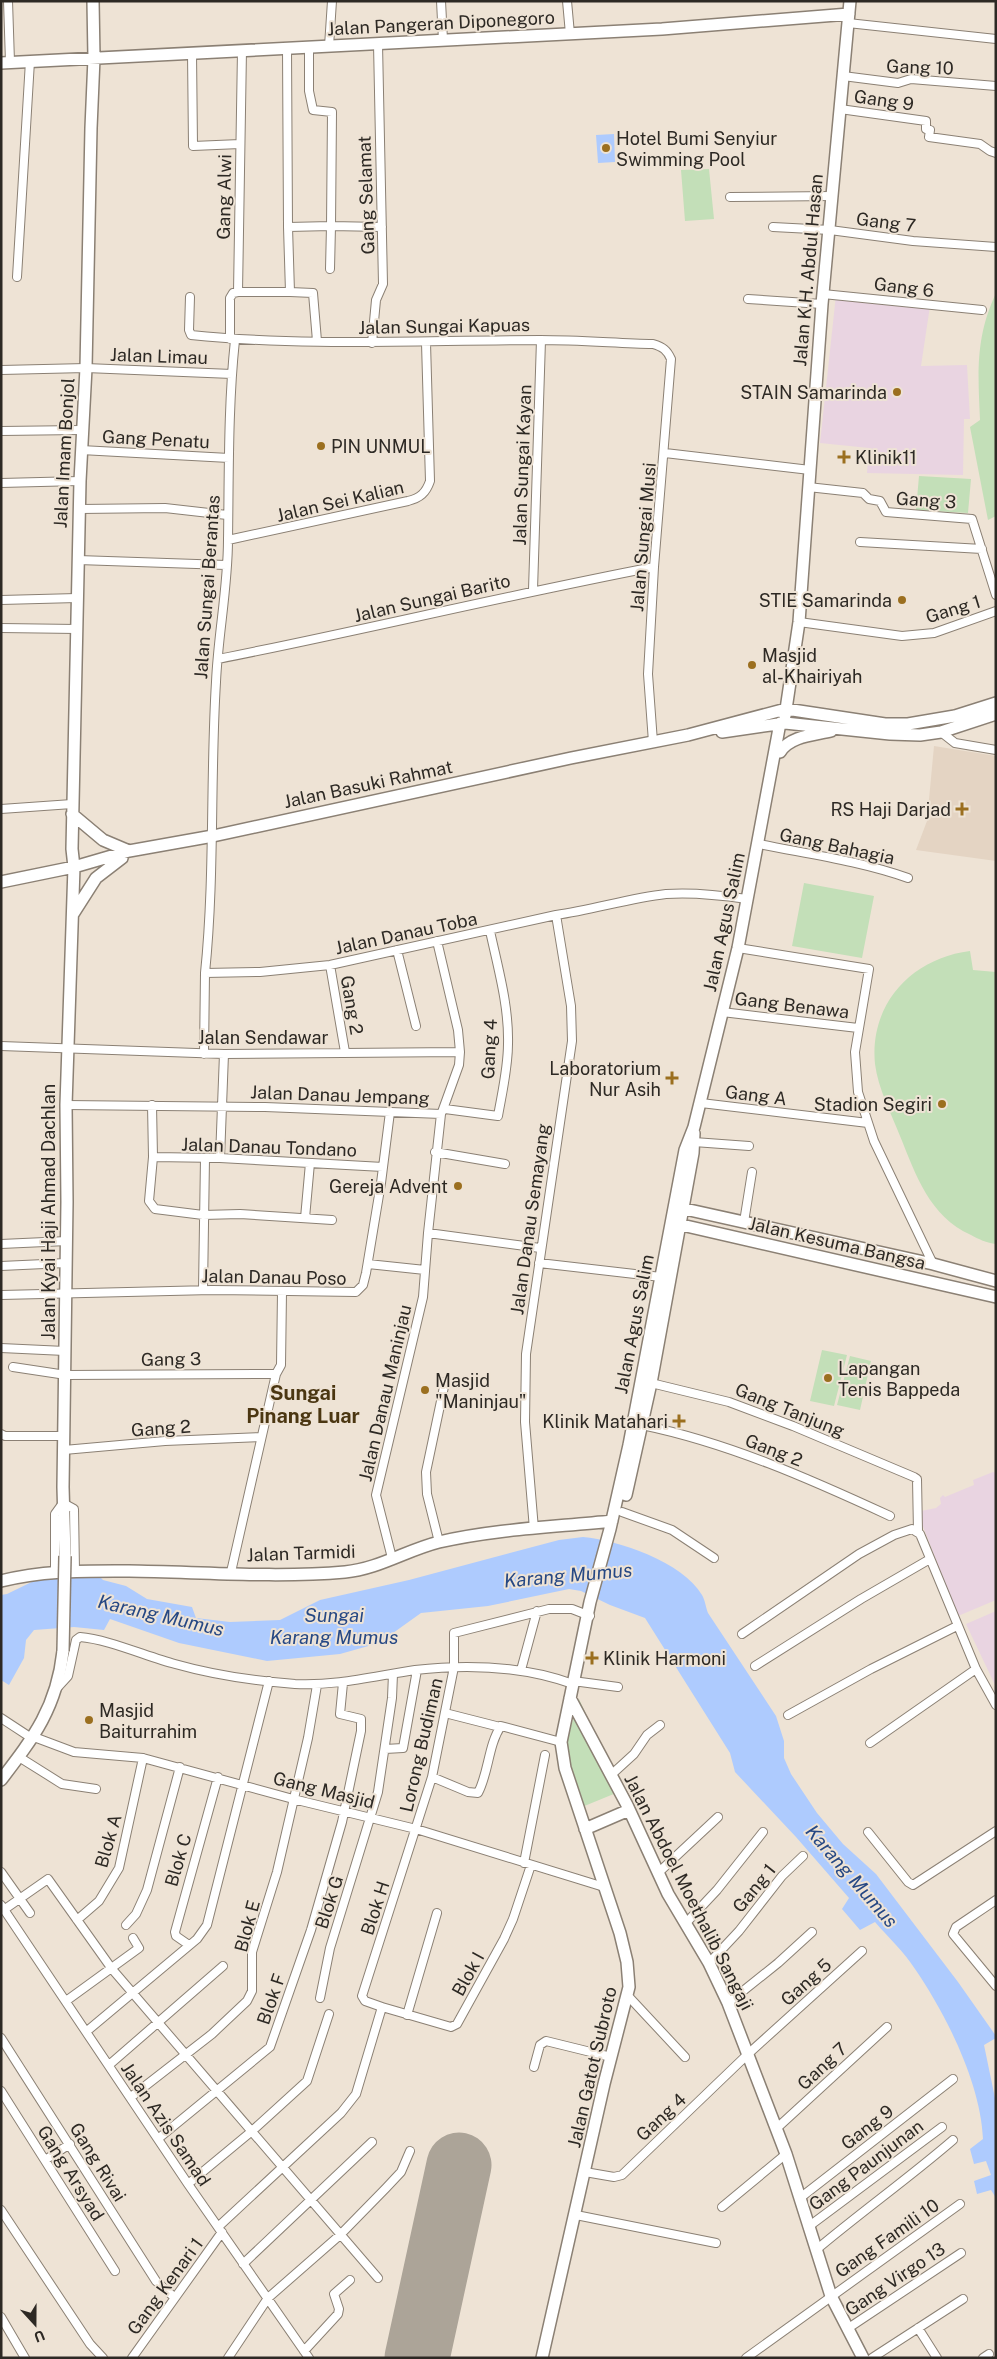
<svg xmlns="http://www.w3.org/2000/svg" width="997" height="2359" font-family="'Public Sans',sans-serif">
	<rect width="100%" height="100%" fill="#eee3d5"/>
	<!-- education -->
	<path fill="#e9d4e1" d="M836,295L930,306L921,366L967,365L970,419H964L963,475L867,473L869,448L820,443Z
		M993,1472L996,1473V1600L958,1616L922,1524L921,1511L936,1508L941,1504L940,1498L943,1495L945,1497L974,1485L973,1480Z
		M996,1611V1687L966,1624Z"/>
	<!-- medical -->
	<path fill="#e4d4c3" d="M934,746L996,756V861L916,850L927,821Z"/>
	<!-- green -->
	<path fill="#c3dfb8" d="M709,169L714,219L685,221L681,170Z
		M996,293V516L988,520L970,427L980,420C978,373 975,338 996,293Z
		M919,476L971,479L968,513L916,510Z
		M804,883L874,896L862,958L792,946Z
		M970,951L973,970L996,972V1244C987,1243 978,1239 971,1235C929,1216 916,1175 900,1136C891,1113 878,1088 875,1064C869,1003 913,958 970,951Z
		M822,1350L847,1355L834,1406L810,1401Z
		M850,1356L871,1361L860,1410L837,1405Z
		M579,1699L621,1791L582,1807L564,1751Z"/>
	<!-- water -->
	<path fill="#aecbfe" d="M614,134L615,162L598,163L596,135Z
		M583,1537C618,1540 683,1562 702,1595C705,1600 706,1608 708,1613L776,1716L784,1741V1758L791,1774L817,1813L843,1844L876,1874L958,1982L996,2036V2038L984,2045L996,2103V2198L991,2190L977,2194L974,2181L991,2175L986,2161L974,2164L970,2149L983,2139C981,2084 946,2014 915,1969C904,1952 888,1937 875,1922L860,1930L842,1909L849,1898L796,1837L735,1772L730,1753L645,1618L610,1605L581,1591L569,1589L488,1606L421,1613L379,1643L340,1654L267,1661L179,1643L110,1619L104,1630L74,1627L34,1630L26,1640L24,1658L9,1685L1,1680V1595L7,1594L44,1576L95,1572L103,1580L126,1586L147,1599L192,1607L196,1618L230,1622L280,1620L320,1600L409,1580L559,1540Z"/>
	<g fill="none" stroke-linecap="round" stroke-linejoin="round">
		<!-- runway -->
		<path stroke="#aca498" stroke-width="65" d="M417,2358L459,2165"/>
		<defs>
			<path id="street" d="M8,1L10,62
				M441,1L443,40
				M567,1L570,34
				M848,23L996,39
				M329,46L332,1
				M309,47V91L313,110L332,112L331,226L382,227
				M287,48L288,227L331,226L330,269
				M192,53L193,146L240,144
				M843,76L898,83L911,79L996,86
				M840,109L926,121V129L930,130L929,137L980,144L990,151L996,153
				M730,197L832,196
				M288,227L290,292L313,293L317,341
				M773,227L830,230L913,241L996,247
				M17,277L30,61
				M238,292H290
				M823,294L982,310
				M190,297L189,330L191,335C307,347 424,340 540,340C577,340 616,343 653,344C663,347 667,350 671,359L654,567L648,674L653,742
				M748,299L822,304
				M230,339V298L233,293L238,292L242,50
				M235,340C228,406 229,473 228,540C228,587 218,635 216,682C210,779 215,876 205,973L260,972L330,965L556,915C593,910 629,898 666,894C693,892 720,895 747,899
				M372,343L376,300L383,284L378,44
				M1,370L86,368L232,374
				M1,431L81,430
				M81,450L229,458
				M665,453L810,470
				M1,483L80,481
				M808,487L863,493L869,499L880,501L886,512L972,519L996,595
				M80,509L165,508L227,515
				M228,540L408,501C420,498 426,493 430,481L426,343
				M860,542L982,549
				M78,560L226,565
				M533,590L541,340
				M1,600L77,598
				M799,622L902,636L934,633L996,611
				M1,628L77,629
				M218,659C364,630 508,595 654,567
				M941,732L955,743L996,750
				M1,809L72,804
				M759,844C808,854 860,861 908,878
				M437,941L458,1030L460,1052L459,1065L442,1112
				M738,948L869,969L855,1052L858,1092L874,1141L933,1264
				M397,950L416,1026
				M330,965L345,1052
				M722,1012L858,1028
				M1,1046L224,1054L460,1052
				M204,1054L205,973
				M701,1103L868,1123
				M66,1105L265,1107L441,1114L428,1233L540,1248
				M152,1105L153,1157L149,1201L155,1209L203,1215L240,1214L332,1220
				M445,1109L498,1116C502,1093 508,1068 508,1044C509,1006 498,968 490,931
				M694,1142L749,1146
				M435,1152L505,1164
				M153,1157L220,1158L383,1167
				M220,1158L224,1054
				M305,1218L310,1163
				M744,1222L752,1172
				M1,1244L67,1241
				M539,1263L661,1277
				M368,1264L425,1270
				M1,1266L66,1263
				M203,1290L205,1158
				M1,1295L212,1290L356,1292L363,1285L366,1273L381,1183L390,1112
				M1,1348L65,1351
				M13,1367L66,1375L276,1374
				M651,1383L729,1402L793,1426L914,1477L917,1479L918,1531
				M642,1425C729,1443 810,1479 890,1516
				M1,1434L5,1436H64
				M64,1450L165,1441L260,1437
				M622,1512L672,1530L714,1558
				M534,1529L525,1422L526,1354L572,1041L571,1006L556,915
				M439,1542L427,1494L426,1472L445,1382
				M392,1558L376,1495L423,1297L428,1233
				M55,1572V1514L63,1503L74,1509L75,1571
				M231,1572L276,1374L281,1365L282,1292
				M742,1634L859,1554L894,1535L912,1529L920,1534L976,1669L996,1705
				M755,1666L861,1599L930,1559
				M521,1670L537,1611
				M573,1681L618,1687
				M57,1688L68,1676L76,1640L80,1637C107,1639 148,1657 175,1664C214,1675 255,1681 295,1684C337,1686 374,1676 415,1670C467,1664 523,1666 573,1684
				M445,1713L500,1727
				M788,1715L871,1669L957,1626
				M1,1718L33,1739
				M34,1737L74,1752L143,1758L293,1799L416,1829L604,1887
				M870,1743L976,1669
				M385,1749L403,1748L417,1670
				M19,1757L62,1784L96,1789
				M611,1775L634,1754L647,1735L660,1725
				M432,1777L468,1792L478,1793C489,1772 488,1745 501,1726L561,1742
				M868,1832L908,1882L913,1885L996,1831
				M524,1863L545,1755
				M1,1872L30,1913
				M658,1873L718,1817
				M996,1900L956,1927L953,1934L996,1986
				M1,1905L188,2184L309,2358
				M5,1909L48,1879L112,1969L378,2278
				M77,1920L99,1901L119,1868L143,1758
				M686,1923L717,1890L763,1832
				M126,1925L136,1914L147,1890L180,1767
				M189,1945L176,1936L175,1932L218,1777
				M709,1963L739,1931L782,1876L803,1856
				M629,1997L685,2057
				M320,1998L330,1948L378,1792L392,1698L393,1674
				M66,2001L139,1948L133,1938
				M728,2003L778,1963L812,1932
				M382,2007L451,2027L457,2024L504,1939L513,1919L531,1865
				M407,2015L437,1913
				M87,2031L197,1939L207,1925L269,1681
				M1,2038L156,2281L174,2297
				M109,2065L223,1966
				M534,2067L540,2045L546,2041L611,2057
				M1,2091L115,2271
				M131,2097L212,2034L247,2001L252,1991V1952L277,1872L308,1738L317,1685
				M777,2128L887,2027
				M159,2138L270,2047L311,1930L342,1822L361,1731V1719L340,1714L343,1683
				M45,2160L70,2144
				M585,2172L614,2177L622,2175L748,2054L862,1951
				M188,2184L252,2131L307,2081L329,2014
				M800,2198L953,2079
				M722,2207L786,2154
				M1,2210L90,2344L103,2358
				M576,2215L716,2243
				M218,2227L341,2113L356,2094L382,2007L365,2001L362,1996L432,1777L454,1667V1633L549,1609H572L590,1616
				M808,2227L942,2127
				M816,2250C861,2212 909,2178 953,2140
				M243,2264L372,2142
				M1,2317L25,2358
				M918,2328L937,2358
				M847,2329L961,2253
				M304,2351L338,2314L339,2309L334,2294L350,2280
				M132,2358L222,2232
				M228,2358L268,2298L340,2235L386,2188L401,2172L410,2151
				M746,2358L960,2204
				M872,2358L963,2299
				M983,2358L989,2354"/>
			<path id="secondary" d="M93,1L94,58L91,128L86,368L80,481L72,849L74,867L129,851L213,836L571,758L688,735L786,709L885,724H908L955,716L996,703
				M1,63L662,29L849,14
				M785,716L799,622L822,304L850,1
				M722,732L785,723L890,734L920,735L941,732L996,714
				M780,752C790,736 814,735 831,731
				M72,814L103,840L129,851
				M1,882L74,867L66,1105L67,1202L63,1487L65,1556
				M73,914L96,878L122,858
				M676,1207L933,1264L996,1281
				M673,1223L996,1297
				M626,1495L651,1383L693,1153L694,1133
				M1,1581C43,1570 86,1571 129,1571C199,1572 276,1578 345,1572C378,1569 407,1550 439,1542C495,1529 555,1527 612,1521
				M570,1698L627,1805L668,1894L709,1963L728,2003L786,2154L831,2296L863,2358
				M1,1780C34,1737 57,1707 63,1651
				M585,1829L629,1810
				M542,2358L604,2084L629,1987L627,1962L620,1933L565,1768L561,1742L590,1602L610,1529L629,1445L685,1150L694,1127L738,948L780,723"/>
		</defs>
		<!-- street casing -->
		<use href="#street" stroke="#8b8074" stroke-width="10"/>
		<!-- secondary casing -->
		<use href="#secondary" stroke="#8b8074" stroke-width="14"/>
		<!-- street -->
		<use href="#street" stroke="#fff" stroke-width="8"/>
		<!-- secondary -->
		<use href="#secondary" stroke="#fff" stroke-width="11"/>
		<defs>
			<path id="secondary-bridge" d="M63,1651L65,1556"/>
		</defs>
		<!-- secondary-bridge casing -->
		<use href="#secondary-bridge" stroke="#8b8074" stroke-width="14" stroke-linecap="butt"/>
		<!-- secondary-bridge -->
		<use href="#secondary-bridge" stroke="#fff" stroke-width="11"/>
	</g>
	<!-- markers -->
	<g fill="#9b6f1f" stroke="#eee3d5" stroke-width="2">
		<circle cx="606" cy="148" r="5"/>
		<circle cx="897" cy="392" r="5"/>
		<circle cx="321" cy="446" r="5"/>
		<path d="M841.5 449.5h5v5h5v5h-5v5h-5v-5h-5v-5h5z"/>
		<circle cx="902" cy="600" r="5"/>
		<circle cx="752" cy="665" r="5"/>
		<path d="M959.5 801.5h5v5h5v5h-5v5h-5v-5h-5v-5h5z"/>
		<path d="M669.5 1070.5h5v5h5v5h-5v5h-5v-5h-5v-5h5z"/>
		<circle cx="942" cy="1104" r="5"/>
		<circle cx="458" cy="1186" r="5"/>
		<circle cx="828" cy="1378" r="5"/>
		<circle cx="425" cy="1390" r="5"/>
		<path d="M676.5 1413.5h5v5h5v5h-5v5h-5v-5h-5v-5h5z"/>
		<path d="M589.5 1650.5h5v5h5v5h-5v5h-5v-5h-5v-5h5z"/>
		<circle cx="89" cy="1720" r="5"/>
	</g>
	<g text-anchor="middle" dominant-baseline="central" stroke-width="4" stroke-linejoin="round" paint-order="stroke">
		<!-- street labels -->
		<g font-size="18" fill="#2d2924" stroke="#eee3d5">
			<text transform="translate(441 23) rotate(-3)">Jalan Pangeran Diponegoro</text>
			<text transform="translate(920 67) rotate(2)">Gang 10</text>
			<text transform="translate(884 100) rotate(8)">Gang 9</text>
			<text transform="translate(366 195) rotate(-92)">Gang Selamat</text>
			<text transform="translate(224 197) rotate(-89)">Gang Alwi</text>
			<text transform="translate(886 222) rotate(7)">Gang 7</text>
			<text transform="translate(808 270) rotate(-85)">Jalan K.H. Abdul Hasan</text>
			<text transform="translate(904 287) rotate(7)">Gang 6</text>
			<text transform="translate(444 326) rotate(-1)">Jalan Sungai Kapuas</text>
			<text transform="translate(159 356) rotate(2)">Jalan Limau</text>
			<text transform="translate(156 439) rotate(3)">Gang Penatu</text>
			<text transform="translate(64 453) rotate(-87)">Jalan Imam Bonjol</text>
			<text transform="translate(522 465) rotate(-88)">Jalan Sungai Kayan</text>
			<text transform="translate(926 500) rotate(4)">Gang 3</text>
			<text transform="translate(340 501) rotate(-13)">Jalan Sei Kalian</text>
			<text transform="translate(643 537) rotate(-85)">Jalan Sungai Musi</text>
			<text transform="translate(207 587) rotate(-86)">Jalan Sungai Berantas</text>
			<text transform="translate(432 598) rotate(-13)">Jalan Sungai Barito</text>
			<text transform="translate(953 609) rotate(-17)">Gang 1</text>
			<text transform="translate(368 784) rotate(-12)">Jalan Basuki Rahmat</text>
			<text transform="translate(837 846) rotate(12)">Gang Bahagia</text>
			<text transform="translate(724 922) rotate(-78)">Jalan Agus Salim</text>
			<text transform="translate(406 933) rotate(-12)">Jalan Danau Toba</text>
			<text transform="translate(352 1005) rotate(80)">Gang 2</text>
			<text transform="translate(792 1005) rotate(7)">Gang Benawa</text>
			<text x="263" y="1037">Jalan Sendawar</text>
			<text transform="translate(489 1049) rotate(-87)">Gang 4</text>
			<text transform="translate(340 1095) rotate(2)">Jalan Danau Jempang</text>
			<text transform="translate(756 1095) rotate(7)">Gang A</text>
			<text transform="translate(269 1147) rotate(2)">Jalan Danau Tondano</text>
			<text transform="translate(48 1212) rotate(-90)">Jalan Kyai Haji Ahmad Dachlan</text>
			<text transform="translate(530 1219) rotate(-82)">Jalan Danau Semayang</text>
			<text transform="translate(837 1243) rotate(13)">Jalan Kesuma Bangsa</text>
			<text transform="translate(274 1277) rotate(1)">Jalan Danau Poso</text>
			<text transform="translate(634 1324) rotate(-79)">Jalan Agus Salim</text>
			<text transform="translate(171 1359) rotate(-1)">Gang 3</text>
			<text transform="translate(385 1393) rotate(-77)">Jalan Danau Maninjau</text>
			<text transform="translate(790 1410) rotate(22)">Gang Tanjung</text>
			<text transform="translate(161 1428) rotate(-4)">Gang 2</text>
			<text transform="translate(774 1450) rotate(21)">Gang 2</text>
			<text transform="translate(301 1553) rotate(-2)">Jalan Tarmidi</text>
			<text transform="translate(421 1745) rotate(-77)">Lorong Budiman</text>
			<text transform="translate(324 1790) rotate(14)">Gang Masjid</text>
			<text transform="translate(108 1841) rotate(-74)">Blok A</text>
			<text transform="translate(178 1860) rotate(-74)">Blok C</text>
			<text transform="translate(754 1888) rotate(-51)">Gang 1</text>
			<text transform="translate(689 1892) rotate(63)">Jalan Abdoel Moethalib Sangaji</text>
			<text transform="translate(329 1902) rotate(-72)">Blok G</text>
			<text transform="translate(375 1908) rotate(-72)">Blok H</text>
			<text transform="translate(247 1926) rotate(-75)">Blok E</text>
			<text transform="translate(468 1974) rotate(-61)">Blok I</text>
			<text transform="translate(806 1982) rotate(-42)">Gang 5</text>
			<text transform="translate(271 1999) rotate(-71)">Blok F</text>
			<text transform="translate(822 2066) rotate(-43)">Gang 7</text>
			<text transform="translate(592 2067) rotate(-77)">Jalan Gatot Subroto</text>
			<text transform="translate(661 2117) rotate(-43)">Gang 4</text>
			<text transform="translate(166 2124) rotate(56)">Jalan Azis Samad</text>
			<text transform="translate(867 2127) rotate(-38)">Gang 9</text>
			<text transform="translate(98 2162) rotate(58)">Gang Rivai</text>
			<text transform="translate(866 2165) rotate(-37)">Gang Paunjunan</text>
			<text transform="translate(71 2173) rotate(58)">Gang Arsyad</text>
			<text transform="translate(887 2238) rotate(-35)">Gang Famili 10</text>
			<text transform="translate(895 2279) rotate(-34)">Gang Virgo 13</text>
			<text transform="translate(165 2286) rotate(-54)">Gang Kenari 1</text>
		</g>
		<!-- poi labels -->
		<g font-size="18" fill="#2d2924" stroke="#eee3d5" text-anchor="start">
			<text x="616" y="138">Hotel Bumi Senyiur<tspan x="616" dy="21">Swimming Pool</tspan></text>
			<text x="887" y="392" text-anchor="end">STAIN Samarinda</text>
			<text x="331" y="446">PIN UNMUL</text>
			<text x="855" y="457">Klinik11</text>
			<text x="892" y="600" text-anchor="end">STIE Samarinda</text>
			<text x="762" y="655">Masjid<tspan x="762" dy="21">al-Khairiyah</tspan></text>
			<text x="951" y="809" text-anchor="end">RS Haji Darjad</text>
			<text x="661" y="1068" text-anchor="end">Laboratorium<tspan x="661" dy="21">Nur Asih</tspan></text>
			<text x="932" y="1104" text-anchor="end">Stadion Segiri</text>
			<text x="448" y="1186" text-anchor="end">Gereja Advent</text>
			<text x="838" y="1368">Lapangan<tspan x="838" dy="21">Tenis Bappeda</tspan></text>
			<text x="435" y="1380">Masjid<tspan x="435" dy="21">"Maninjau"</tspan></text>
			<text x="668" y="1421" text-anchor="end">Klinik Matahari</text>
			<text x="603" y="1658">Klinik Harmoni</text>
			<text x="99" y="1710">Masjid<tspan x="99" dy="21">Baiturrahim</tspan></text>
		</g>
		<!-- water labels -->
		<g font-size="19" font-style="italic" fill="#264884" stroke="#eee3d5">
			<text transform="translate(568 1575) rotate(-5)">Karang Mumus</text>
			<text transform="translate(161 1615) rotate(13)">Karang Mumus</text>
			<text x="334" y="1615">Sungai<tspan x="334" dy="22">Karang Mumus</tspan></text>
			<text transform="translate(852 1876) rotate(49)">Karang Mumus</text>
		</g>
		<!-- quarter labels -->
		<g font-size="20" font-weight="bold" fill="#4b3611" stroke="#eee3d5">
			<text x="303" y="1393">Sungai<tspan x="303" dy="23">Pinang Luar</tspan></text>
		</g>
	</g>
	<!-- border -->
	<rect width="997" height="2359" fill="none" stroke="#2d2924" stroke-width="5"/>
	<!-- north arrow -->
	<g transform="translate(35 2324) rotate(159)" stroke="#eee3d5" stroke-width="4" paint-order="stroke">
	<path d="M0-4L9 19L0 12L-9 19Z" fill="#2d2924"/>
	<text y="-8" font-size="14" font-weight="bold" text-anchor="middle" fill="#2d2924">U</text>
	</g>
</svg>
